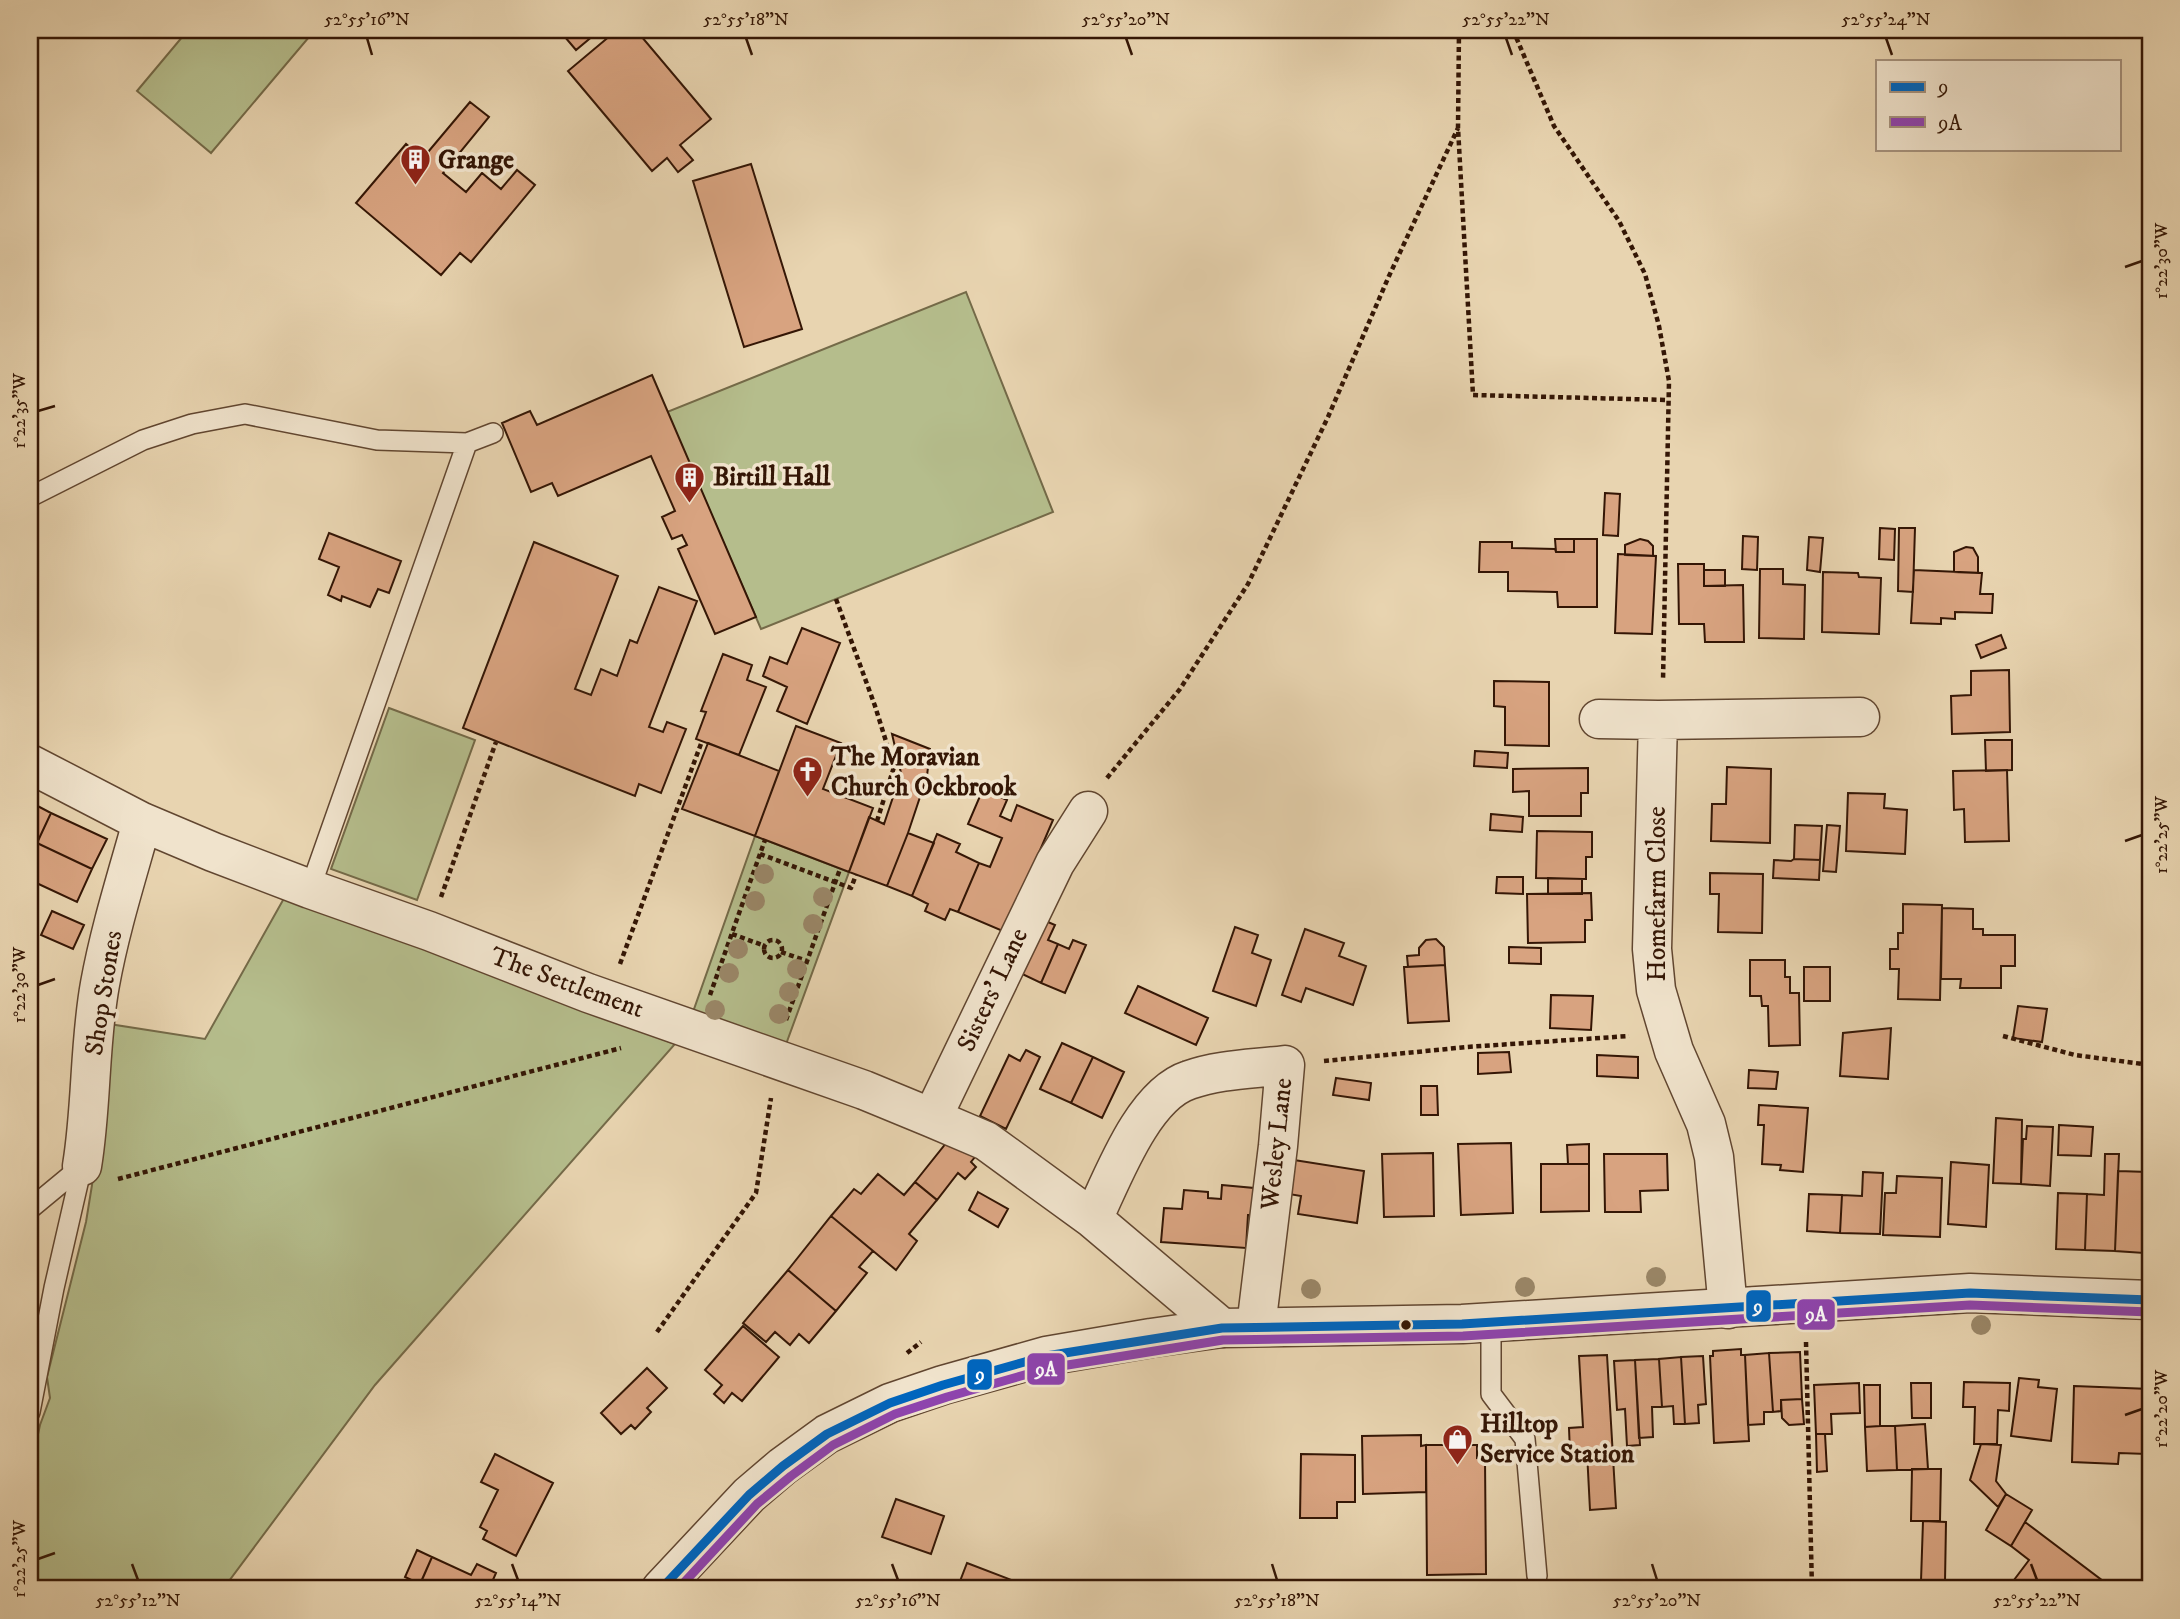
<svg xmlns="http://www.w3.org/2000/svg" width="2180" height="1619" font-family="'IM FELL DW Pica',serif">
	<rect width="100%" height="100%" fill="#e8d4b0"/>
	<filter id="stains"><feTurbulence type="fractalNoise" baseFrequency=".00286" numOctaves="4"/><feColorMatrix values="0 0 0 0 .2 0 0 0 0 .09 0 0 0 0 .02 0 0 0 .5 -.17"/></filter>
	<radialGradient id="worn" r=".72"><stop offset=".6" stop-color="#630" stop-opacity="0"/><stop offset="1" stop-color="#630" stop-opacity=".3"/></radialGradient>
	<!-- green -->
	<path fill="#b5bd8c" stroke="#746a48" stroke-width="2" d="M188,30H315L211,153L137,91Z
		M966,292L1053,512L761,629L667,412Z
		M389,708L475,740L417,900L331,869Z
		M755,836L849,872L785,1047L693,1012Z
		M287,893L675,1044L375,1385L223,1589H30V1471L40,1425L50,1398L47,1377L86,1222L92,1185L109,1024L205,1039Z"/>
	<!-- building -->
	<path fill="#d8a380" stroke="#341605" stroke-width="2" d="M559,30H600L576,50Z
		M617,30H636L711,119L680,145L693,160L678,172L667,158L652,171L568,71Z
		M470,102L489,117L443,173L466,192L482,173L501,189L517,170L535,185L471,262L460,253L441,275L356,203L406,144L423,158Z
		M751,164L802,329L744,347L693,181Z
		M652,375L756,617L715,634L678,549L687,545L682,535L672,539L662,517L675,511L651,456L558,496L552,483L531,492L502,423L530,411L537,425Z
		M1605,493L1620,494L1618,536L1603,535Z
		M1880,528L1895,529L1894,560L1879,559Z
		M1899,528H1915L1913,592L1898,591Z
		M329,533L401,561L389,593L378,589L370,607L342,596L341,601L328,595L339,567L319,559Z
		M1743,536L1758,537L1757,570L1742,569Z
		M1809,537L1823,538L1820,572L1807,570Z
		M1555,539H1574V552H1556Z
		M1574,539H1597V607H1558L1557,592L1508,591V572H1479L1480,542H1512V548L1555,549L1556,552H1574Z
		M1640,539L1648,541L1653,546V556L1625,555V545Z
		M534,542L618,576L575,689L591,695L601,669L617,676L630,640L637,643L659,587L697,601L649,727L663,732L667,722L686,729L661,793L639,784L635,796L463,728Z
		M1966,547L1973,548L1978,557V573L1954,572V552Z
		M1618,554L1656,556L1652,634L1615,633Z
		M1678,564H1704V586L1743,585L1744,642H1705L1704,624H1679Z
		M1760,569H1783V584L1805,585L1804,639L1759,638Z
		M1704,570H1725V586H1704Z
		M1914,570L1982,573L1980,594H1993L1992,613L1955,612V619L1941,618V624L1911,623Z
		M1823,572L1858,573L1859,577L1881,578L1879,634L1822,632Z
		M802,628L840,643L807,724L777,711L787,687L763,676L770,657L787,664Z
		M2001,635L2006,648L1981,658L1976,645Z
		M723,654L752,665L747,680L766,687L739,755L696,739L706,712L701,711Z
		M2009,670L2010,732L1952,734L1951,696L1971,695V671Z
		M1494,681L1549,682V746L1505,745V707L1494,706Z
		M796,726L841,743L823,789L873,808L849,872L755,836Z
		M892,734L930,749L927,776L908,833L887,886L849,872L869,817L884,824L901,773Z
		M1985,740H2012V770L1986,771Z
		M708,743L779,771L755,836L682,809Z
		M1475,751L1508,753L1507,768L1474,766Z
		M1727,767L1771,769L1770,843L1711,841L1712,804H1726Z
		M1588,768V793H1581V816H1529V791L1513,792V769Z
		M2007,770L2009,841L1965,842L1964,809L1954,810L1953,771Z
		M983,789L1007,800L1000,816L1011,821L1017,805L1053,820L1005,932L958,912L979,863L990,867L1002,838L968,824Z
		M1848,793L1885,794L1884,808L1907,810L1905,854L1846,851Z
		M30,802L51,813L36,845L30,842Z
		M51,813L107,839L92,869L37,843Z
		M1491,814L1523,817L1522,832L1490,830Z
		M1795,825L1822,826L1820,860L1794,859Z
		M1827,825L1840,826L1836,872L1823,871Z
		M1537,831L1592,832V857H1586V879L1536,878Z
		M908,833L934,843L912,896L887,886Z
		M937,834L960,844L956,852L979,863L958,912L950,909L945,920L925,911L928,904L912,896Z
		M37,843L92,869L77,902L30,880V859Z
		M1794,859L1820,860L1819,880L1773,878L1774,860L1791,861Z
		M1710,873L1763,874L1762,933L1718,932L1719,894H1710Z
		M1497,877H1523V894L1496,893Z
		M1548,878L1582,879V894H1548Z
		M1591,893L1592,920H1585V942L1528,943L1527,894Z
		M1903,904L1942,905L1940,1000L1898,999L1899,969H1890V949H1898V933H1903Z
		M1942,908L1973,909V929H1983V935H2015V966H2001V988H1960L1961,979H1941Z
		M52,911L84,925L73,949L41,935Z
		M1041,919L1055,925L1048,940L1058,944L1041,983L1018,972Z
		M1235,927L1258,935L1252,953L1271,960L1256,1006L1213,991Z
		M1305,929L1344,943L1339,956L1366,966L1353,1005L1306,988L1301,1002L1282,995Z
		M1436,939L1444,947L1445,965L1408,967L1407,956L1419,955V948L1426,940Z
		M1073,940L1086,945L1065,993L1041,983L1058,944L1069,949Z
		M1509,947L1541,948V964L1509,963Z
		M1750,960H1785V977H1790V993H1799L1800,1045L1769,1046L1768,1006H1762L1761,996H1750Z
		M1445,965L1449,1021L1408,1023L1404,967Z
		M1804,967H1830V1001H1804Z
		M1138,986L1208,1018L1196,1045L1125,1013Z
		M1551,995L1593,996L1591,1030L1550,1028Z
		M2018,1006L2047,1009L2042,1042L2013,1038Z
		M1891,1028L1888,1079L1840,1076L1843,1033Z
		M1062,1043L1093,1057L1071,1103L1040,1089Z
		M1026,1050L1040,1057L1006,1129L980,1116L1009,1055L1020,1061Z
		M1509,1052L1511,1072L1478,1074V1053Z
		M1597,1055L1638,1057V1078L1597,1076Z
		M1093,1057L1124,1072L1102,1118L1071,1103Z
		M1749,1070L1778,1072L1776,1089L1748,1088Z
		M1336,1078L1371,1083L1369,1100L1333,1095Z
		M1421,1086H1437L1438,1115H1421Z
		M1759,1105L1808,1108L1803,1172L1780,1170L1781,1165L1762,1164L1764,1125H1758Z
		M1996,1118L2022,1120L2021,1184L1993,1183Z
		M2059,1125L2093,1127L2091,1156L2058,1155Z
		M2027,1126L2053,1127L2050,1186L2021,1184L2023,1139H2026Z
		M951,1137L975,1157L971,1162L976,1167L965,1179L958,1173L937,1200L915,1182Z
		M1511,1143L1513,1213L1461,1215L1458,1144Z
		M1589,1144V1164H1568L1567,1145Z
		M1433,1153L1434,1216L1384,1217L1382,1154Z
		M1604,1154H1667L1668,1190L1640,1191L1641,1212H1605Z
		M2105,1154H2119L2115,1251L2085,1250L2087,1194L2104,1195Z
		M1294,1160L1364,1171L1357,1223L1298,1214L1301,1196L1289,1194Z
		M1951,1162L1989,1165L1986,1227L1948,1224Z
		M1541,1164H1589V1211L1541,1212Z
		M2118,1171L2148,1172L2144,1253L2115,1251Z
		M1863,1172L1883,1173L1880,1234L1840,1233L1842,1195L1862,1196Z
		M878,1174L904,1195L915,1182L937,1200L909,1234L917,1241L896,1270L831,1216L854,1189L861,1194Z
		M1897,1176L1942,1178L1940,1237L1883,1235L1885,1193H1896Z
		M1222,1185L1254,1188L1256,1215H1248L1246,1248L1161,1242L1164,1208L1182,1209L1184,1190L1208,1192V1198L1221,1199Z
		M978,1192L1008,1209L998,1227L969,1210Z
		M2058,1193L2087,1194L2085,1250L2056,1249Z
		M1809,1194L1842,1195L1840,1233L1807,1231Z
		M831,1216L873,1251L859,1267L867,1273L836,1311L788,1270Z
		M788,1270L836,1311L809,1343L799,1334L790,1345L775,1332L766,1342L743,1323Z
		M743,1326L779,1357L742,1401L732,1393L724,1403L714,1394L722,1385L705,1370Z
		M1741,1349V1355H1745L1749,1441L1714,1443L1710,1356H1713V1351Z
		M1800,1352L1802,1399L1781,1400V1411L1773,1412L1769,1353Z
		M1769,1353L1773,1412H1764V1424L1748,1425L1745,1355Z
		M1607,1355L1616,1508L1590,1510L1587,1452L1570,1453L1569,1428L1583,1427L1579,1356Z
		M1703,1356L1706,1404L1698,1405L1699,1423L1685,1424L1681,1357Z
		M1681,1357L1685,1424H1674L1673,1406L1662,1407L1659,1359Z
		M1659,1359L1662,1407H1652L1653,1437L1639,1438L1635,1360Z
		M1635,1360L1640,1445L1627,1446L1625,1409L1617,1410L1614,1361Z
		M647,1368L667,1388L647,1408L651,1412L635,1429L631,1425L621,1434L601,1413Z
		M2019,1378L2039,1380L2038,1387L2057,1389L2051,1441L2011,1436Z
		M1964,1382L2010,1383L2009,1411L1998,1410L1997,1444H1974L1975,1407H1963Z
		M1859,1383L1860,1413L1831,1414L1832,1434H1816L1814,1385Z
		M1911,1383H1931V1418H1912Z
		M1864,1385H1880V1426L1865,1427Z
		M2074,1386L2150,1389L2147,1454L2119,1453L2118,1464L2072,1462Z
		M1802,1399L1804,1424L1789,1425L1782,1418L1781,1400Z
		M1925,1424L1928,1469L1897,1470L1895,1426Z
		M1880,1426H1895L1897,1470L1867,1471L1865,1427Z
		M1816,1434H1825L1827,1471L1817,1472Z
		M1421,1435V1446L1426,1445V1492L1363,1494L1362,1436Z
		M1981,1444L2001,1445L1996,1481L2006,1494L1998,1507L1970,1480Z
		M1426,1445H1477V1458L1485,1459L1486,1574L1427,1575Z
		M495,1454L553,1483L516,1556L483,1539L487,1531L480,1527L498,1490L481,1482Z
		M1301,1454L1355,1455V1502H1337V1518H1300Z
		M1912,1469H1941L1940,1521H1911Z
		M2006,1494L2032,1510L2011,1546L1986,1530Z
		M896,1499L944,1516L931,1554L882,1537Z
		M1923,1521L1946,1522L1945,1582L1921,1581Z
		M2025,1522L2103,1581L2096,1589H2018L2011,1584L2029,1560L2011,1546Z
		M417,1550L432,1557L420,1584L405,1577Z
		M432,1557L471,1575L477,1564L496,1573L489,1589H418Z
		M967,1563L1035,1589H957Z
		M1929,1581L1968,1582V1589H1928Z"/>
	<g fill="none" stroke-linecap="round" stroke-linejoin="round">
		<defs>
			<path id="service" d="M30,497L143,440L192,424L245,414L377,440L467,443L493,433
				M310,889L467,443
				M30,1209L82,1166
				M1491,1322V1394L1525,1439L1537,1576
				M30,1412L54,1288L82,1166"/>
			<path id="minor" d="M1599,719L1658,720L1860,717
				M1658,720L1652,949L1656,990L1674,1051L1706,1124L1714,1157L1728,1309
				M30,764L142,822L213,852L310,889L429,931L588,993L864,1090L932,1118L986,1141L1093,1219
				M932,1118L1055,863L1088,811
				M82,1166C92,1106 89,1044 100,984C110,929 127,876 142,822
				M1222,1328L1093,1219C1113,1177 1143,1095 1189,1080C1219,1069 1254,1069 1285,1065L1278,1146L1256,1327"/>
			<path id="tertiary" d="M661,1589L749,1495L783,1466L827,1434L890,1403L943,1385L1046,1356L1151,1338L1222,1328L1462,1324L1970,1293L2150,1300"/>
		</defs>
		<!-- service casing -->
		<use href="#service" stroke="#614630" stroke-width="22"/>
		<!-- minor casing -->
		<use href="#minor" stroke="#614630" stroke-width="41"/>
		<!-- tertiary casing -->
		<use href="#tertiary" stroke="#614630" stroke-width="41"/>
		<!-- path -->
		<path stroke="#341605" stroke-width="4.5" stroke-dasharray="5 3.5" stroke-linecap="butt" d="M1459,30L1458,128L1473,395L1668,400
			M1513,30L1554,126L1619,221L1645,274L1659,326L1669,381L1663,681
			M836,599L875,706L894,767L877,821
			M1107,778L1180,689L1248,584L1328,417L1389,276L1458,128
			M760,854L851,888L856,875
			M441,897L496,742
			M732,934L765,946
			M764 949a9 9 0 1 1 18 0a9 9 0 1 1-18 0Z
			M781,952L807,961
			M620,964L702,741
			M710,995L765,840
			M786,1020L840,869
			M2003,1036L2075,1055L2150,1065
			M1324,1061L1467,1047L1629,1036
			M118,1179L621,1048
			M657,1332L756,1193L771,1098
			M1806,1342L1812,1589
			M907,1353L921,1342"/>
		<!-- service -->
		<use href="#service" stroke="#f0e3cc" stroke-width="19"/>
		<!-- minor -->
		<use href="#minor" stroke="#f0e3cc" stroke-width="38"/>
		<!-- tertiary -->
		<use href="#tertiary" stroke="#f0e3cc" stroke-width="38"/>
		<defs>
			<path id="bus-1" d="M661,1589L749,1495L783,1466L827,1434L890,1403L943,1385L1046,1356L1222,1328L1462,1324L1970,1293L2150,1300"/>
			<path id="bus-2" d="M678,1589L757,1504L791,1476L833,1445L895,1414L947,1397L1049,1368L1223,1340L1463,1336L1970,1305L2150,1312"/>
		</defs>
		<!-- bus-1 casing -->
		<use href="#bus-1" stroke="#f0e3cc" stroke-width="14"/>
		<!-- bus-2 casing -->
		<use href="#bus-2" stroke="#f0e3cc" stroke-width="14"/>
		<!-- bus-1 -->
		<use href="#bus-1" stroke="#0065bd" stroke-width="9"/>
		<!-- bus-2 -->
		<use href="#bus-2" stroke="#8e44ad" stroke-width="9"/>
	</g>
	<!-- trees -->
	<g fill="#9a8768">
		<circle cx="764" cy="874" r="10"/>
		<circle cx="823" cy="897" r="10"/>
		<circle cx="755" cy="901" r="10"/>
		<circle cx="813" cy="924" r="10"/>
		<circle cx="738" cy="949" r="10"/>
		<circle cx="797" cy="969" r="10"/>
		<circle cx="729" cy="973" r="10"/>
		<circle cx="789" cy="992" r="10"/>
		<circle cx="715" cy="1010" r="10"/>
		<circle cx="779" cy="1014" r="10"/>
		<circle cx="1656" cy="1277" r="10"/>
		<circle cx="1525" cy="1287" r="10"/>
		<circle cx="1311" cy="1289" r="10"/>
		<circle cx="1981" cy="1325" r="10"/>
	</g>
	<!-- ticks -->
	<path fill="none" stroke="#341605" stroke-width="2.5" d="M367,38L372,55M746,38L752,55M1126,38L1132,55M1506,38L1512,55M1886,38L1892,55M2125,267L2142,261M38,411L55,406M2125,841L2142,835M38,985L55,979M2125,1415L2142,1409M38,1559L55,1553M132,1564L138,1580M512,1564L518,1580M892,1564L898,1580M1272,1564L1277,1580M1652,1564L1657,1580M2031,1564L2037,1580"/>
	<!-- icons -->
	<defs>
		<symbol id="building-pin" viewBox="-11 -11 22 30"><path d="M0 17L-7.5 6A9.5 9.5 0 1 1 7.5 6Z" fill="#8f2418" stroke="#f0e3cc"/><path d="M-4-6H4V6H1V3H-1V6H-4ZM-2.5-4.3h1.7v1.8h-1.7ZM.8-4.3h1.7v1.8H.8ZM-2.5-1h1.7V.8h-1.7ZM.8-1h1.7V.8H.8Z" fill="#fff"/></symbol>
		<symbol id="church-pin" viewBox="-11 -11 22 30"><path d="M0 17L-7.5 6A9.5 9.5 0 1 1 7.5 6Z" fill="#8f2418" stroke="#f0e3cc"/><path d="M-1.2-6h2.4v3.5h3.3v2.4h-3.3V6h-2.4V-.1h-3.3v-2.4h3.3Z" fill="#fff"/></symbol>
		<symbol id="shop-pin" viewBox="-11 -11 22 30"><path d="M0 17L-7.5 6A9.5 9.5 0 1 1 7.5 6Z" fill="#8f2418" stroke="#f0e3cc"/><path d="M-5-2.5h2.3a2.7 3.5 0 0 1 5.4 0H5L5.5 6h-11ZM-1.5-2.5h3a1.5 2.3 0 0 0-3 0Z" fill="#fff"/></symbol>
	</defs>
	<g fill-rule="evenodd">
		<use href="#building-pin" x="398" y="142" width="35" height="47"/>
		<use href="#building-pin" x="672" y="460" width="35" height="47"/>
		<use href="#church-pin" x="790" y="754" width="35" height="47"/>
		<use href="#shop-pin" x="1440" y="1422" width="35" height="47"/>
	</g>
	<!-- markers -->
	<circle fill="#341605" stroke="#f0e3cc" stroke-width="2.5" cx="1406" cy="1325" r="6"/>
	<g text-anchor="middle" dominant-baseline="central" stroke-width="7" stroke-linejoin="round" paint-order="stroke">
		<!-- poi labels -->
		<g font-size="26" font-weight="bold" fill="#341605" stroke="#f0e3cc" text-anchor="start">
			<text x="438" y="160">Grange</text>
			<text x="713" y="477">Birtill Hall</text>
			<text x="831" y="757">The Moravian<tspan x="831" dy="30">Church Ockbrook</tspan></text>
			<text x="1480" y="1424">Hilltop<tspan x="1480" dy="30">Service Station</tspan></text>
		</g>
		<!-- street labels -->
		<g font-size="26" fill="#341605" stroke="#f0e3cc">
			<text transform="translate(1657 894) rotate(-90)">Homefarm Close</text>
			<text transform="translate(567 983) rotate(20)">The Settlement</text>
			<text transform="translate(993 990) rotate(-65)">Sisters' Lane</text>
			<text transform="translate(104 993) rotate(-81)">Shop Stones</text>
			<text transform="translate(1277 1144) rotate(-84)">Wesley Lane</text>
		</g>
	</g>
	<g stroke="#f0e3cc" stroke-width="2.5">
		<rect x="1745" y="1289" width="27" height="34" rx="7" fill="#0065bd"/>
		<rect x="1796" y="1298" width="40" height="33" rx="7" fill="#8e44ad"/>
		<rect x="1026" y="1352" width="40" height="34" rx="7" fill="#8e44ad"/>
		<rect x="966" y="1358" width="27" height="33" rx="7" fill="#0065bd"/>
	</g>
	<g font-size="19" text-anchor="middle" font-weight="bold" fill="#fff">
		<text x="1758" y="1313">9</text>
		<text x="1816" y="1321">9A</text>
		<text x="1046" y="1376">9A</text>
		<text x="980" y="1381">9</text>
	</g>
	<!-- margin -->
	<rect width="2180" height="1619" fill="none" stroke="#e8d4b0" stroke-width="77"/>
	<!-- legend -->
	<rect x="1876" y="60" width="245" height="91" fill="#f0e3cc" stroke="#a5917c" stroke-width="2"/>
	<rect x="1890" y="82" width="35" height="10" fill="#0065bd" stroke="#a5917c" stroke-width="2"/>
	<text x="1938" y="94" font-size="21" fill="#341605">9</text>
	<rect x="1890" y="117" width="35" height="10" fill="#8e44ad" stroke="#a5917c" stroke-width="2"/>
	<text x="1938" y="130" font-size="21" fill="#341605">9A</text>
	<rect x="38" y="38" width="2104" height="1542" fill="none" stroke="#341605" stroke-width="2.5"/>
	<g font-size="18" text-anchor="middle" fill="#341605">
		<text x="367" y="25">52°55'16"N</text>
		<text x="746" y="25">52°55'18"N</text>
		<text x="1126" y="25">52°55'20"N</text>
		<text x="1506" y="25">52°55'22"N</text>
		<text x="1886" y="25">52°55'24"N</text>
		<text transform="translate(2161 261) rotate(-90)" y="6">1°22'30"W</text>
		<text transform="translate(19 411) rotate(-90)" y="6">1°22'35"W</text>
		<text transform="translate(2161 835) rotate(-90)" y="6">1°22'25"W</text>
		<text transform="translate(19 985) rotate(-90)" y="6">1°22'30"W</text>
		<text transform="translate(2161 1409) rotate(-90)" y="6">1°22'20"W</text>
		<text transform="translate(19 1559) rotate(-90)" y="6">1°22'25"W</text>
		<text x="138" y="1606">52°55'12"N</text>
		<text x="518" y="1606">52°55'14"N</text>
		<text x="898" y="1606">52°55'16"N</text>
		<text x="1277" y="1606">52°55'18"N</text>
		<text x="1657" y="1606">52°55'20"N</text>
		<text x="2037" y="1606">52°55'22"N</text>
	</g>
	<rect width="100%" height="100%" filter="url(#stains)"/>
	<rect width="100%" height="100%" fill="url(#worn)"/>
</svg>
